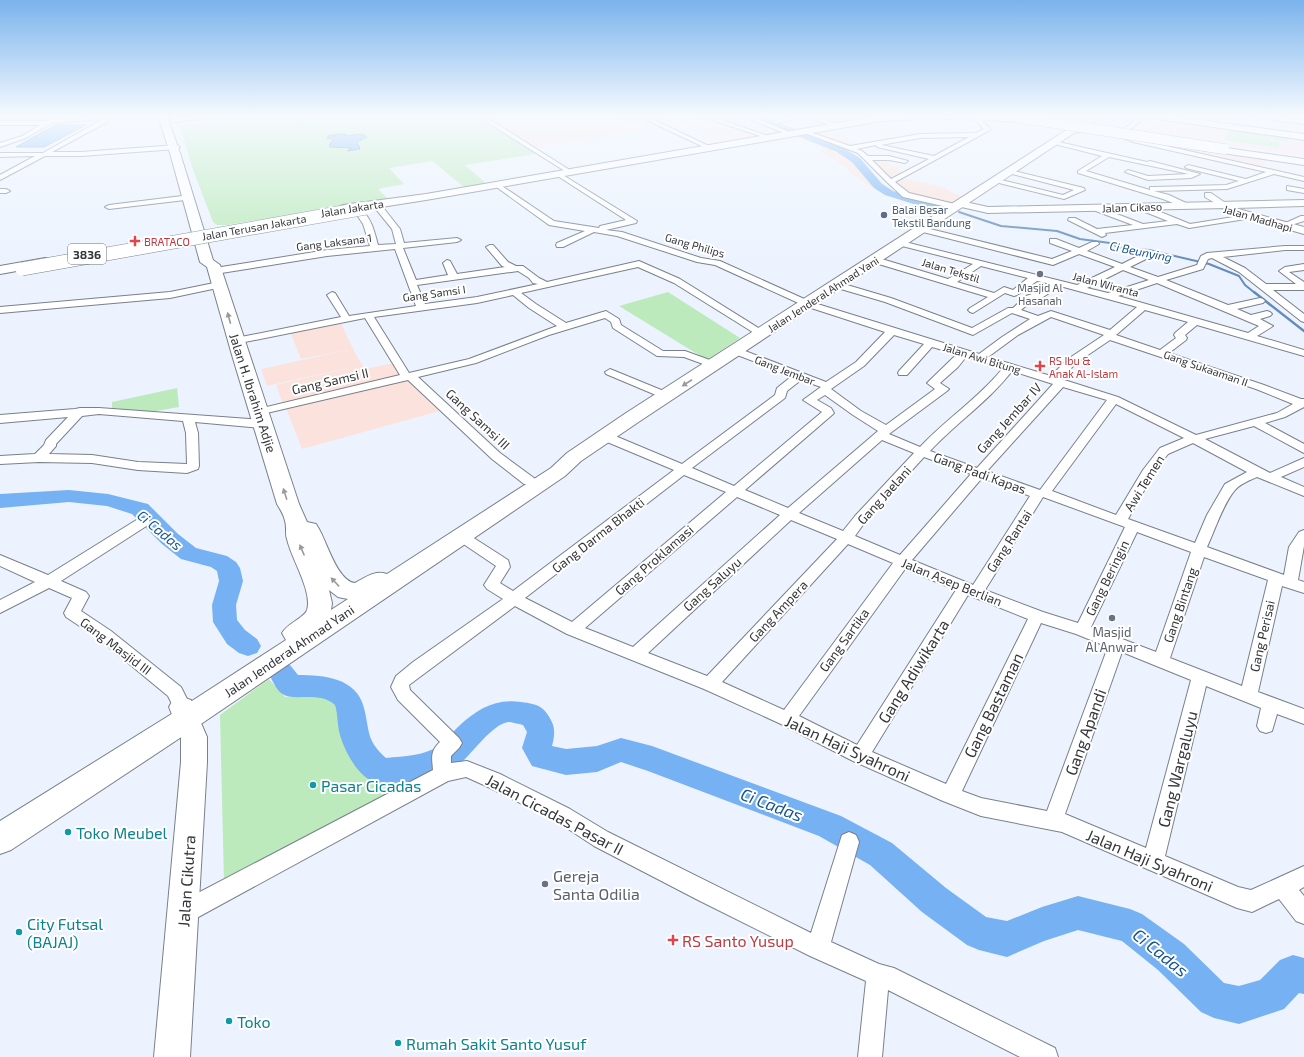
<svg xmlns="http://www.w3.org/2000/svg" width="1304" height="1057" font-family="'Exo 2',sans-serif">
	<rect width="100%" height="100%" fill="#ecf3fe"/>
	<!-- industrial -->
	<path fill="#fce2dc" d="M485,116H615L644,130L536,147Z
		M828,131L849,138L848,139L851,141L849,142L859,145L851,147L816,133Z
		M807,134L850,150L893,193L872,188L846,169L848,168L819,151L824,149L820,146L792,136Z
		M872,159H884L892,166H897L902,173L890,178L871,161Z
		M902,179H909L938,186L950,190L949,192L962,196L951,203L915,196L904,191L895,183Z
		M340,321L353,349L301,359L290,332Z
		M353,349L362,365L267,386L261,369Z
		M394,363L402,378L283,404L276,385L362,365L365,369Z
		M410,378L443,410L302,449L286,408Z"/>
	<!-- education -->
	<path fill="#f9e1ea" d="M698,116L706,120L761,136L719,143L661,117Z
		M1155,118L1304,138V156L1134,132Z
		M1189,147L1266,158V164L1257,167L1183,151Z"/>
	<!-- green -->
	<path fill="#bceabc" d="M237,116H280L285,124L335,116H474L536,154L465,165L487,184L464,187L432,161L389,168L404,184L378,189L388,199L227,225H217L213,222L193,170L180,126C194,124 227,125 237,116Z
		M1229,130L1289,138L1288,142L1270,139L1269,141L1280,142L1278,148L1224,140Z
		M668,292L740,338L707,360L619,306Z
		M177,388L179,407L151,412L112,408V402Z
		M269,679L285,697L316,693L362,707L349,728L358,753L378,769L396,771L432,765L431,776L224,883L220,715Z"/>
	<!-- water -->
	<path fill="#75b1f3" stroke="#628cbc" d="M55,125H86L44,147H16Z
		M337,134H346L345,136L362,134L367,137L357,142L360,149L347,151L352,148L330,147V143L333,141L330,138L327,139L329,135L335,136L333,135Z"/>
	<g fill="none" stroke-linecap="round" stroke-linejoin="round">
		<!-- stream-far2 -->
		<path stroke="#628cbc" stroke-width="1.5" d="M1246,116L1265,118"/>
		<!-- stream-far1 -->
		<path stroke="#628cbc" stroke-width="2" d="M959,212L1001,226L1057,231L1080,239L1110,243L1118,247L1130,249L1149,250L1209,264L1239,276L1245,285L1255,293"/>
		<!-- stream -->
		<path stroke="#628cbc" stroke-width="2.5" d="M1254,292L1304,331"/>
		<!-- river -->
		<path fill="#75b1f3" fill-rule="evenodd" d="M748,116H761L843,148L860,158L882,184L893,191L943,206L945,208L943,210L939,212L885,195L874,188L852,162L837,152Z
			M69,490L108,494L148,504L178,534L196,548L227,556L236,562L240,568L243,581L236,605L237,620L245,630L257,639L261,646L257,653L248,656L239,653L227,644L213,622L212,605L219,581L217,571L211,567L181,559L162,544L132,514L107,506L69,502L0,508V494Z
			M281,662L290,665L298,675C324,675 357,678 364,708C370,732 366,740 386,758C405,756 423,756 439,746C447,741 452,732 459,726C477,709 496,698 521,702C529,703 538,704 544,710C555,723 556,731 552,746L566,749L597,746L621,738L652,746L841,816L892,843L946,888L986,917L1007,921L1042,907L1078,896L1130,909L1142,914L1184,944L1224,983L1239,986L1260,980L1280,960L1293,955L1304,958V994L1299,993L1284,1009L1239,1024L1214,1018L1201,1012L1158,970L1122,941L1078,930L1044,941L1007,957L979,950L967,945L922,912L870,865L819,836L648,771L621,762L597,772L566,775L532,766L522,748L527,732L523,725C518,724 512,722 508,722C493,724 473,752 462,762C452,771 433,775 420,779C411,782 391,785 381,784C360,782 345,752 340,735C337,725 338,714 335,705C318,690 294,703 281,693C276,689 271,678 268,672L272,665Z"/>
		<defs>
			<path id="street" d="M55,116H62L58,119L134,116L109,119L107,122L52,152H81L177,145L180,147L177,149L81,156H45L0,180V175L35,156L0,157V153H43L103,119L52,123L26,138L0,147V143L22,136L40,125H0V121H46Z
				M199,116H227L173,122L170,120L173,118Z
				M477,116H484L573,172L568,173Z
				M638,116H646L713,148L708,149Z
				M700,116H710L774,138L769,139Z
				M742,116H751L794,134L789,135Z
				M794,116H815L840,126L835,127L807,117L776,123L773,121Z
				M972,116H977L990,128V130L895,182L909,193L959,205L960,207L956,209L903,197L888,183L858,153L802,132L807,131L850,146L920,134L976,133L984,129ZM969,137L934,156L881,145L920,138ZM876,145L877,147L929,159L891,179L872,160H889L905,163L908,161L889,156H868L862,151L857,149Z
				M1140,116H1147L1124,134L1135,139L1304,177V181L1274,174L1227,189L1154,191L1169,195L1186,203V207H1183L1163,199L1078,173V171L1102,156L1051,143L1054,141L1147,162L1150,161L1200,174L1191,178L1148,180L1125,172L1128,170L1148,176L1189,174L1109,157L1086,171L1150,190V187H1153L1226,185L1239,181L1186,168L1185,167L1188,165L1246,179L1266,172L1133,142L1121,137L1120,132Z
				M1247,116H1268L1304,120V124Z
				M1010,170L1084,188L1085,190L1064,199L995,182L994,181L997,179L1063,195L1074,190L1008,173L1007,172Z
				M558,172L637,221L636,223L606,230L622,232L701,258L720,261L811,302L979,354L1002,337L1030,319L1012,313L973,335L885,302L834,287L832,285L837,282L891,298L972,328L1008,308H1013L1026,296L1038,292L1051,284L1037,281L1017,295L1014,296L1005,293L973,313L970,312L968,310L970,308L988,297L872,262L871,260L875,257L948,279L973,264L898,245L897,243L901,241L1077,285L1115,267L1079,254L1053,265L919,231L918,229L922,227L1052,259L1072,251L1050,243V239H1056L1079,248L1092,242H1098L1099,244L1087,251L1122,264L1140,255H1146L1147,257L1146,259L1130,267L1158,277L1197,265L1201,256L1207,253L1285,246H1304V250H1285L1223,257L1245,268L1266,284H1296L1279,271L1285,267L1304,264V270L1289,272L1304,282V290H1273L1304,314V322L1301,321L1239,272L1212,258L1208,259L1203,269L1166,280L1228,305L1260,298L1263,299L1265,301L1263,303L1237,309L1251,315L1267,311L1270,312L1272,314L1270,316L1260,319L1273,326L1257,336L1304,350V356L1197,325L1185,335L1187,338L1186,340L1169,353L1264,385L1301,399H1304V407L1285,417L1265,423L1304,444V453L1254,426L1205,439L1270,473L1304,458V467L1281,477L1304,487V496L1257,477C1250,480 1240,484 1235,490C1224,502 1214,532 1207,547L1284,575L1289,547L1299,532L1304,530V546L1298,580L1304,582V593L1282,586L1258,692L1304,709V724L1277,714L1272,731L1266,733L1260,731L1257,726L1261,708L1206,686L1165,856L1238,887L1251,890L1304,866V887L1299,890L1304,896V924L1296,921L1279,899L1252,912L1237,908L1062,832L981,816L943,801L853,761L781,724L704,689L567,634L515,606L409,685L410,690L459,738L462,743L459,748L451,756V763L467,761L500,774L570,809L608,832L811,933L842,835L849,832L856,835L859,842L831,942L879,964L894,968L1055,1048L1058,1057H1020L888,990L882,1057H858L866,981L810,956L698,900L594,846L556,821L486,786L466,777L448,781L191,921L183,924L175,921L172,913L175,905L433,770C432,758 430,751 440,742L398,700L391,687L396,676L413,662L503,599L487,589L484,585L496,566L456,539L454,536L456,533L461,531L466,533L508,560L510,567L500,583L513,591L674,470L600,439L598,436L600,433H608L682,464L775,395L777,388L792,376L732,353L731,351L732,349H740L826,382L856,362L885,332L805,306L715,265L697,262L617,236L594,232L563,247H557L556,245L557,243L585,231L549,225L495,186V184H499L554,221L599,228L600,226L626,220L556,175V173ZM981,266L1028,278L1013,290L1004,287L994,293L957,282ZM1123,270L1149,280L1108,293L1087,288ZM1157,283L1259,326L1248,333L1118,296ZM1060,286L1137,307L1110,330L1051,311L1038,316L1021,310L1033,300L1043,297ZM1145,310L1188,322L1175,333L1174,335L1176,338L1160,350L1116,335ZM1051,317L1104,335L1068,359L1051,376L988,357L1018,335ZM894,335L924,344L899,371L898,373L899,375H907L932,347L957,354L927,383L935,389L886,425L861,411L831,389L864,366ZM1110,340L1256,389L1293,404L1277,413L1196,435L1118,397L1061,379L1076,363ZM966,357L1003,368C979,398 946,419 920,447L889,434L947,391L949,389L940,383L958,367ZM1012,371L1053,384L977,468L930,451C956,423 989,401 1012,371ZM801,380L821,387L803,400L822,412L734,486L692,468L785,398L787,391ZM1063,387L1107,400L1040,490L987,471ZM825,395L853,415L878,431L788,508L745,490L832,415L834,413L831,408L817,400ZM1116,404L1184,438L1160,448L1143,470L1116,515L1052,491ZM882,440L914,453L855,516L843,531L799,513ZM1193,443L1247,472L1225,484L1207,515L1195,543L1128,519L1155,471L1168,454ZM924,457L971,474L900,555L855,536L865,522ZM684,475L726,492L572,622L525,598ZM982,478L1030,496L973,585L912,560ZM737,497L780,515L633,647L585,628ZM1043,497L1125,527L1078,623L1043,612L985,590ZM791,520L837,539L707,676L648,653ZM1137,532L1191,552L1156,652L1091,627ZM848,544L893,563L784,710L722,682ZM1204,557L1268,580L1242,686L1170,658ZM905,569L956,590L857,745L799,716ZM968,595L1028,619L946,784L872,752ZM1041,623L1076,634L1108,647L1047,811L981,798L962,791ZM1122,652L1191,680L1146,848L1065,814Z
				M1287,186L1304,189V193L1287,190Z
				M0,189H6L10,191L6,193H0Z
				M1205,193H1211L1227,204L1226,206H1220L1205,197Z
				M182,196H185V200L109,209L105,207L109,205Z
				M1135,204H1141L1190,224L1252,214L1256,216L1252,218L1189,228L1177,224L1105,233L1106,235L1102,237L1068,220L1069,218H1075L1097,229L1133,225L1093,210V206H1096L1143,224L1168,221L1135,208Z
				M376,206H382L400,229L404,243L457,238L461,240L457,242L403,248L416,280L448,275L443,263L447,260L450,261L457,274L505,267L502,266L486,247L490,245H493L508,262L516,266H523L539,278L547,282L639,261L680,279L768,334L763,337L759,336L674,283L638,267L521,293L536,304L566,323L606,311L619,319L621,325L663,351H685L718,363L719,365L714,368L684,357L657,356L613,328L611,322L605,318L549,335L476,363L418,377L500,453L534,478L536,481L534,484H524L492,459L408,380L258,415L254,414L252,412L254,410L400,375L365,318L235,344L230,341L231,339L341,317L327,295L332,292L335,293L349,316L416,306L395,249L327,256L215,274L211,271L215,268L327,250L370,246L363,224L355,212L359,210C371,214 375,234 378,245L396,244L392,229L375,208ZM518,271L529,278L533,283L538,284L477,297L425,304L417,285ZM513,295L529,308L557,326L469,359L409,373L374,317L477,303Z
				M1301,216H1304V221L1285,227L1281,225Z
				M219,282L222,283L224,285L222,287L170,298L0,313V307L170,292Z
				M610,369L671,394L673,396L671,398H663L606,374L605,372Z
				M80,408H99L262,420L266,421L268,424L266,427L262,428L195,422L198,433L199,466L198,469L187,473L138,470L92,463L39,462L0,464V456L35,454L44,445L46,440L68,417L0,423V415L75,409ZM99,414L183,421L186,433L187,464L138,462L92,455L49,454L56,446V444L82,416Z
				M143,518L148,519L150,522L148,525L61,581L86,592L89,596L81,611L111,631L181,687L191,707L188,712L182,714L176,712L168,696L99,639L66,617L64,613L72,598L49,588L0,613V600L35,582L0,566V555L48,575L138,519Z"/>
			<path id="secondary" d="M1147,116H1171L1304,134V140L1151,118Z
				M1304,200V206L1235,208L1304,227V234L1227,212L1226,210L1227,208L988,213L957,206L956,204L961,201L988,207Z
				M182,697L191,700L207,737V762L190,1057H154L181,762V737L169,707L173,700Z"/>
			<path id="primary" d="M158,116H167L180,153L213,260L220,265L299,504L307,522L316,524L319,529C327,543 338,582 355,583C367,577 374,570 387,574L551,468L567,453L626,413L1068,129L1074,128L1092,116H1102L1080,132L1074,133L640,421L581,461L565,476L198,726L11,850L0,854V821L178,710L286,640L282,633C288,623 304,618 307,610C313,592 291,558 287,539C285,534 287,527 285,521C284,515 280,509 277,504L232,355L207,267L200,262L170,153ZM329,590L338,597L348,599L331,610L332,603Z
				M877,116H1015L1034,118L1038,121L1034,124C983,118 933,118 882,121L426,200L343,213L339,211L337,209L339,207L343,205L426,194Z
				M1198,144L1304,159V165L1195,149L1193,147L1195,145Z
				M45,258L50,259L52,262L50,265L0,274V266Z"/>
		</defs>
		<!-- street casing -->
		<use href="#street" stroke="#7a808a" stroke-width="2"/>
		<!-- secondary casing -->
		<use href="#secondary" stroke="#7a808a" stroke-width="2"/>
		<!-- primary casing -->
		<use href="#primary" stroke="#7a808a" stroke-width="2"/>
		<!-- street -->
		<use href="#street" fill="#fff" fill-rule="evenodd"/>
		<!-- secondary -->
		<use href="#secondary" fill="#fff" fill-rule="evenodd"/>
		<!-- primary -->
		<use href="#primary" fill="#fff" fill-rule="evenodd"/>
		<defs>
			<path id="primary-bridge-far1" d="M1009,116L1224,149"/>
			<path id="primary-bridge" d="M22,269L366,208"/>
		</defs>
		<!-- primary-bridge-far1 casing -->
		<use href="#primary-bridge-far1" stroke="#7a808a" stroke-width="11" stroke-linecap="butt"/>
		<!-- primary-bridge casing -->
		<use href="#primary-bridge" stroke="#7a808a" stroke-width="14" stroke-linecap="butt"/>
		<!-- primary-bridge-far1 -->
		<use href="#primary-bridge-far1" stroke="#fff" stroke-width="10"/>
		<!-- primary-bridge -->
		<use href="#primary-bridge" stroke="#fff" stroke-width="13"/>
	</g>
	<!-- one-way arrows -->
	<defs><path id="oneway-solid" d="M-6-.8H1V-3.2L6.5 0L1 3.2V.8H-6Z"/></defs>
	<g fill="#9a9a9c">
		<use href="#oneway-solid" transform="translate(229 318) rotate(-105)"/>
		<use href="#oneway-solid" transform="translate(687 383) rotate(147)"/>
		<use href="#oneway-solid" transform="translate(285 494) rotate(-108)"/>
		<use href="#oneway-solid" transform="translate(302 550) rotate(-113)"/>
		<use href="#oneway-solid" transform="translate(335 582) rotate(-133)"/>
	</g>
	<!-- sky -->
	<linearGradient id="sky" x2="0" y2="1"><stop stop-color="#7ab3ec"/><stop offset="0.44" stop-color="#f6faff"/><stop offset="1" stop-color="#f6faff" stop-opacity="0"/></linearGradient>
	<rect width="1304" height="264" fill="url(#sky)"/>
	<!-- markers -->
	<circle fill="#5c6f8a" stroke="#fff" stroke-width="1.5" cx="884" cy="215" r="4"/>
	<g fill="#e0444e" stroke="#fff" stroke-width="1.5">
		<path d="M133 235h4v4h4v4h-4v4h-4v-4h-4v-4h4z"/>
		<path d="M1038 360h4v4h4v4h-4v4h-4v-4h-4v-4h4z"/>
		<path d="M671 934h4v4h4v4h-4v4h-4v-4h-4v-4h4z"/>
	</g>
	<g fill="#6b7280" stroke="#fff" stroke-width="1.5">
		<circle cx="1040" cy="274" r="4"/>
		<circle cx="1112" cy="618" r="4"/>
		<circle cx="545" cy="884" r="4"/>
	</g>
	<g fill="#0f9aa8" stroke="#fff" stroke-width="1.5">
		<circle cx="313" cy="785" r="4"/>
		<circle cx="68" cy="832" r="4"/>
		<circle cx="19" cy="932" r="4"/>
		<circle cx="229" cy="1021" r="4"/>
		<circle cx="398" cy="1043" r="4"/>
	</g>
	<g text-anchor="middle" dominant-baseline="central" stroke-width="4" stroke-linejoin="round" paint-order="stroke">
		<!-- far-street labels -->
		<g font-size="11" fill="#34363a" stroke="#fff">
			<text transform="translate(1132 207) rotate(-2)">Jalan Cikaso</text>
			<text transform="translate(352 208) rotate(-9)">Jalan Jakarta</text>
			<text transform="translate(1258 218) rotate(16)">Jalan Madhapi</text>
			<text transform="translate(254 227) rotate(-10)">Jalan Terusan Jakarta</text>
			<text transform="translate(334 242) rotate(-7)">Gang Laksana 1</text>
			<text transform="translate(695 245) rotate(16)">Gang Philips</text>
			<text transform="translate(951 270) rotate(17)">Jalan Tekstil</text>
			<text transform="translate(1106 284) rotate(15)">Jalan Wiranta</text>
			<text transform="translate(434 293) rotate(-8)">Gang Samsi I</text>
			<text transform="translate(823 294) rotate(-33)">Jalan Jenderal Ahmad Yani</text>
			<text transform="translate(982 358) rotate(17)">Jalan Awi Bitung</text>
			<text transform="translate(1206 368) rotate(19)">Gang Sukaaman II</text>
			<text transform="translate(785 370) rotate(21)">Gang Jembar</text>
		</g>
		<!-- far-service labels -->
		<g font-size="11" fill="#4e5e75" stroke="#fff" text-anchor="start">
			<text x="892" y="209">Balai Besar<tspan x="892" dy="13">Tekstil Bandung</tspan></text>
		</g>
		<!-- far-health labels -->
		<g font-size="11" fill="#be3a42" stroke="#fff" text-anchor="start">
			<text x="144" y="241">BRATACO</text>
			<text x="1049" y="360">RS Ibu &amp;<tspan x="1049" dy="13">Anak Al-Islam</tspan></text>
		</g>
		<!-- far-worship labels -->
		<g font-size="11" fill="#5b616d" stroke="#fff">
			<text x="1040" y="287">Masjid Al<tspan x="1040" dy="13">Hasanah</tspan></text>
		</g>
		<!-- far-water labels -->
		<g font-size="12" font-style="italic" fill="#14548f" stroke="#fff">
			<text transform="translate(1141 251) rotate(11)">Ci Beunying</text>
		</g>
		<!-- shield labels -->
		<rect fill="#fff" stroke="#717275" stroke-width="1" x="68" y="244" width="38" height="20" rx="3"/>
		<g font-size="12" font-weight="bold" fill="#34363a">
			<text x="87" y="254">3836</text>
		</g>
		<!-- street labels -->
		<g font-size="13" fill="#34363a" stroke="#fff">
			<text transform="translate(330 381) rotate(-13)">Gang Samsi II</text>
			<text transform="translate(253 393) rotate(72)">Jalan H. Ibrahim Adjie</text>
			<text transform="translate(1009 418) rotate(-48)">Gang Jembar IV</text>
			<text transform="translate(478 419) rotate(43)">Gang Samsi III</text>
			<text transform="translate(980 473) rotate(20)">Gang Padi Kapas</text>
			<text transform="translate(1144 483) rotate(-58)">Awi Temen</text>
			<text transform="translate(884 495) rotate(-48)">Gang Jaelani</text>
			<text transform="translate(598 535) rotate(-38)">Gang Darma Bhakti</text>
			<text transform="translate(1009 541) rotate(-57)">Gang Rantai</text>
			<text transform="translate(654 560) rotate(-41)">Gang Proklamasi</text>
			<text transform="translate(1107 578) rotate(-64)">Gang Beringin</text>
			<text transform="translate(952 582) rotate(22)">Jalan Asep Berlian</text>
			<text transform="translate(712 584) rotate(-42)">Gang Saluyu</text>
			<text transform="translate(1180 605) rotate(-71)">Gang Bintang</text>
			<text transform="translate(778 611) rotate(-47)">Gang Ampera</text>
			<text transform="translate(1262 636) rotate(-77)">Gang Perisai</text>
			<text transform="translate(844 640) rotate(-54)">Gang Sartika</text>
			<text transform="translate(116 646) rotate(37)">Gang Masjid III</text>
			<text transform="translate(289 651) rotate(-34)">Jalan Jenderal Ahmad Yani</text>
		</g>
		<!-- worship labels -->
		<g font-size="13" fill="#5b616d" stroke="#fff">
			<text x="1112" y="632">Masjid<tspan x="1112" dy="15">Al Anwar</tspan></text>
		</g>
		<!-- water labels -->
		<g font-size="14" font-style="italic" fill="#14548f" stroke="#fff">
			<text transform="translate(160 530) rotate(40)">Ci Cadas</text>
		</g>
		<!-- near-street labels -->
		<g font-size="16" fill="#34363a" stroke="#fff">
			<text transform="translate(913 671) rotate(-58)">Gang Adiwikarta</text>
			<text transform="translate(993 705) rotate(-64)">Gang Bastaman</text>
			<text transform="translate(1085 732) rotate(-70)">Gang Apandi</text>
			<text transform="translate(848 748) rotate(25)">Jalan Haji Syahroni</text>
			<text transform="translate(1177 769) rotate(-76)">Gang Wargaluyu</text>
			<text transform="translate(555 814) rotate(28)">Jalan Cicadas Pasar II</text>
			<text transform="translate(1150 860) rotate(23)">Jalan Haji Syahroni</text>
			<text transform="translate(186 881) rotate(-86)">Jalan Cikutra</text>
		</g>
		<!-- near-culture labels -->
		<g font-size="16" fill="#0d838f" stroke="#fff" text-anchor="start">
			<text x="321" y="785">Pasar Cicadas</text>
			<text x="76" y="832">Toko Meubel</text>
			<text x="27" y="923">City Futsal<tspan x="27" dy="18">(BAJAJ)</tspan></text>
			<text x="237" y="1021">Toko</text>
			<text x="406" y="1043">Rumah Sakit Santo Yusuf</text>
		</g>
		<!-- near-worship labels -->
		<g font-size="16" fill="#5b616d" stroke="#fff" text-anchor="start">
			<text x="553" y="875">Gereja<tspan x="553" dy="18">Santa Odilia</tspan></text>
		</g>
		<!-- near-health labels -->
		<g font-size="16" fill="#be3a42" stroke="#fff" text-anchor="start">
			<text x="682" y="940">RS Santo Yusup</text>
		</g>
		<!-- near-water labels -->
		<g font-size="17" font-style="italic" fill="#14548f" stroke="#fff">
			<text transform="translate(772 804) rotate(21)">Ci Cadas</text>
			<text transform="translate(1161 952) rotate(39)">Ci Cadas</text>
		</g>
	</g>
</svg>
